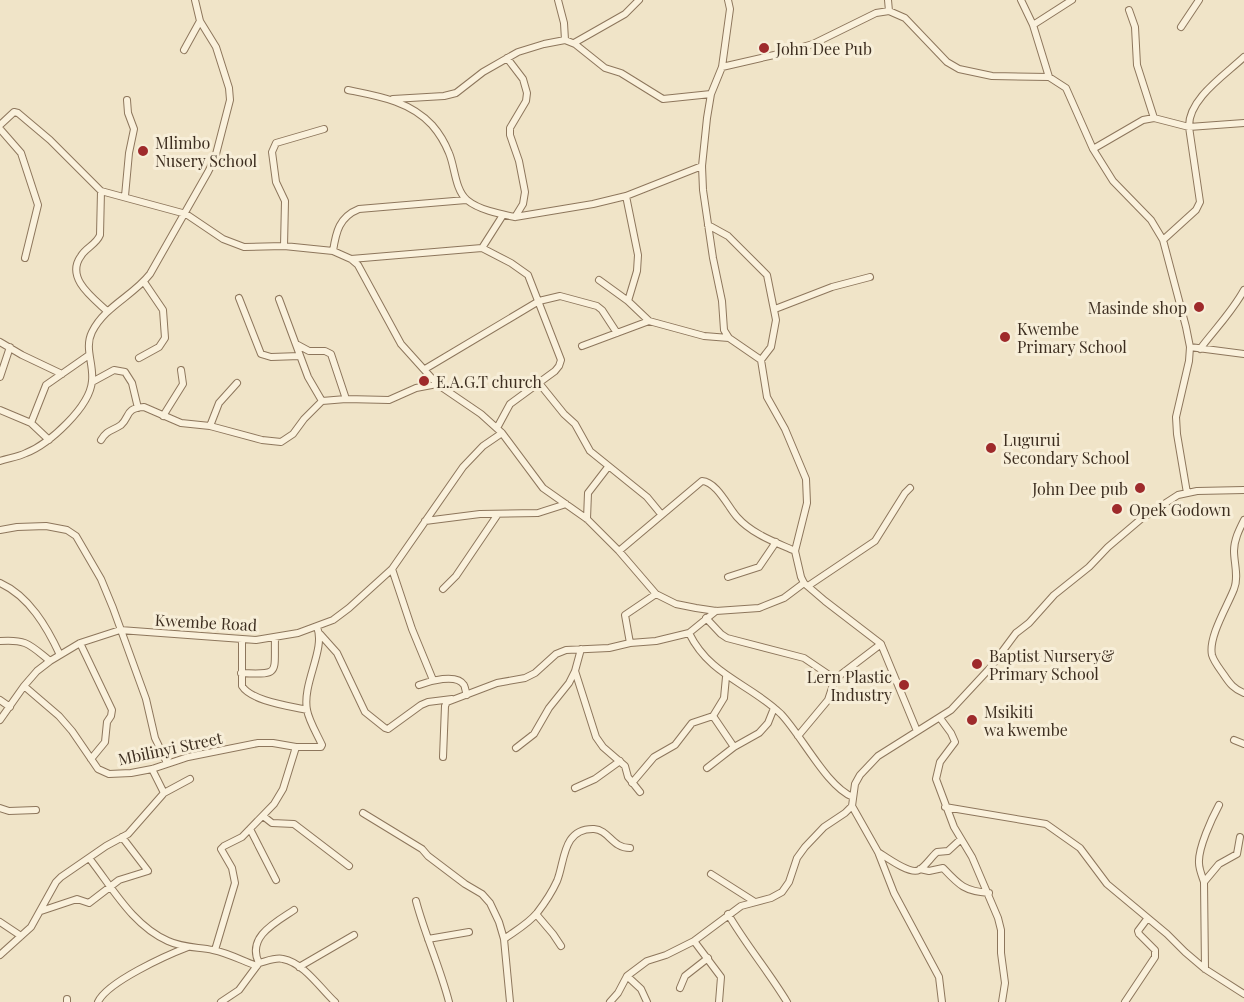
<svg xmlns="http://www.w3.org/2000/svg" width="1244" height="1002" font-family="'Playfair Display',serif">
	<rect width="100%" height="100%" fill="#f0e4c8"/>
	<g fill="none" stroke-linecap="round" stroke-linejoin="round">
		<defs>
			<path id="minor" d="M558,0L564,23L565,40
				M728,0L730,9L722,67L711,94L707,118L702,166L703,190L713,258L722,301L724,330L729,338L761,360L767,397L785,429L806,479L807,503L795,551L801,577L804,583L825,601L881,644L917,731
				M888,0L889,11
				M1021,0L1033,25L1049,77
				M1129,10L1135,27L1137,65L1154,118
				M1033,25L1072,0
				M1181,27L1199,0
				M574,43L625,14L639,0
				M184,50L200,21
				M507,58L523,79L527,93L526,101L510,128V135L519,161L525,192L523,204L515,217
				M722,67L774,55L813,44L876,13L889,11L905,18L947,62L959,69L992,76L1049,77L1066,88L1093,149L1113,181L1151,220L1163,240L1186,327L1190,347L1189,361L1176,417L1177,434L1187,493
				M348,90C378,96 410,101 432,125C439,133 445,143 449,153C455,167 455,190 467,200C479,210 500,214 515,217L593,204L626,196L702,166
				M393,99L444,96L456,93L483,72L518,52L544,44L565,40L575,44L605,68L621,73L663,99L711,94
				M0,125L14,112L18,113L50,140L101,191L186,214L223,239L244,247L284,246L333,251L351,259L358,265L401,344L437,384L481,414L502,433L543,488L587,519L619,551L656,594L676,604L696,608L716,611L759,608L784,598L804,583
				M0,129L21,153L38,205L25,258
				M1093,149L1143,120L1154,118L1189,127L1244,123
				M101,191L100,235C96,245 86,247 81,256C65,278 93,298 107,311
				M125,196L129,153L134,129L128,113L127,100
				M626,196L638,255L637,271L628,301
				M708,225L728,236L767,275L776,320L771,347L761,360
				M1163,240L1196,210L1200,202L1189,127C1188,99 1225,75 1244,57
				M284,246L285,201L276,182L272,152L276,143L324,129
				M482,248L511,263L528,275L561,360L559,366L555,371L510,404L497,428
				M333,251C336,232 339,217 359,209L466,200
				M351,259L482,248L503,215
				M599,280L628,301L649,321L704,336L729,338
				M239,298L261,354L271,357L300,356
				M279,299L308,377L322,401
				M775,309L832,287L870,277
				M0,342L22,355L62,374
				M296,344L309,351H325L331,354L346,399
				M582,346L649,321
				M1190,347L1244,354
				M1200,349C1215,329 1232,312 1244,290
				M139,358L159,347L165,338L163,310L144,282
				M425,369L539,301L560,296L597,306L602,310L617,333
				M0,377L10,347
				M92,382L114,370L125,372L132,383L138,408
				M539,383L564,414L575,424L590,451L647,497L661,514
				M0,410L31,423L49,440
				M163,416L183,384L181,370
				M31,423L46,385L89,355
				M210,426L219,403L237,383
				M101,440C107,430 112,431 121,425C130,417 125,408 144,407L181,423L210,426L262,440L281,442L293,434L304,419L322,401L346,399L389,400L416,388L437,384
				M0,461C9,458 18,457 26,453C49,444 90,407 92,381C94,364 84,348 92,332C105,306 133,296 150,274L208,172L215,158L230,100L229,88L216,47L200,21L195,0
				M587,519L588,493L608,467
				M1244,520C1239,530 1234,540 1234,551C1234,563 1239,577 1234,589C1228,605 1208,637 1212,655C1214,662 1220,669 1224,675C1230,684 1234,689 1244,693
				M425,521L480,514L538,513L566,504
				M0,530L17,527L46,526L67,530L76,536L101,579L113,608L146,699L155,738L167,763
				M619,551L702,481C717,482 728,507 737,517C752,534 775,542 795,551
				M392,569L412,629L433,680
				M728,577L759,567L776,542
				M0,583C29,596 47,627 60,655
				M808,586L875,541L905,493L910,488
				M443,589L456,576L498,514
				M706,618L721,634L727,638L804,658L835,679
				M689,633C710,676 749,683 781,714C802,736 827,787 853,797
				M320,634L337,653L365,712L385,728L388,729L421,705L428,702L452,699
				M242,640V686C251,701 290,706 307,710
				M0,641C27,639 30,645 50,661
				M80,643L112,710L111,716L107,722L105,742L91,759
				M630,643L625,615L656,594
				M575,671L596,737L603,747L625,766L628,777L640,792
				M241,673C281,675 274,674 275,637
				M726,677L724,698L713,716L734,747
				M419,685C429,681 457,673 464,685C465,686 466,694 467,695
				M24,686L59,716L72,731L98,769L109,774L131,773L152,769L188,757L258,743H273L296,747H321L322,745C317,734 309,721 307,710C302,683 326,649 317,627
				M0,700L10,707
				M940,718L951,733L955,742L940,762L936,779L954,827L972,857L998,918L1001,930V953L1005,983L1002,1002
				M0,720L24,686L37,671L50,661L80,643L120,630L256,640L298,633L333,620L349,608L392,569L463,467L483,446L502,433
				M798,736L828,700L835,679L881,644
				M1234,740L1244,744
				M516,748L534,734L549,708L569,683L575,671L581,649
				M443,757L445,706L447,702L497,683L525,678L535,673L556,654L566,650L609,648L630,643L656,641L689,633L716,611
				M707,768L734,747L759,733L768,723L774,708
				M152,769L164,793
				M632,783L654,757L675,745L692,723L713,716
				M575,788L595,779L620,761
				M852,806L878,852L894,893L939,977L942,1002
				M945,807L1046,824L1080,848L1107,884L1167,934L1185,952L1205,969L1244,994
				M0,808L9,811L36,810
				M363,813L422,849L428,856L465,884L482,894L490,903L499,922L504,939L510,1002
				M263,816L272,823L294,824L349,866
				M250,829L276,880
				M878,852C886,857 910,875 919,870C926,866 931,857 937,852L948,851L961,839
				M89,858C112,887 132,925 168,941C183,948 198,947 213,950C228,953 243,961 257,966
				M920,869L929,871L943,868C959,885 964,891 989,893
				M711,874L755,902
				M1204,882C1202,876 1199,869 1199,863C1198,848 1212,818 1219,805
				M416,901C425,935 440,967 449,1002
				M41,911L77,899L89,903L119,880L148,871L122,837
				M536,914L553,934L561,946
				M728,914C746,945 769,972 787,1002
				M0,922L21,936
				M428,939L469,932
				M504,939C515,931 528,924 537,913C544,904 552,892 557,881C565,862 562,828 594,829C609,830 612,848 630,848
				M694,941L721,977L719,1002
				M215,950L235,883L232,868L221,849L224,846L242,837L274,804L283,789L296,747
				M0,955L31,927L56,882L61,877L106,846L128,834L164,793L190,779
				M259,963C246,937 276,922 294,910
				M299,967L354,935
				M1205,969L1204,882L1219,864L1237,854L1240,837
				M627,976L641,989L647,1002
				M680,988L685,976L708,958
				M67,1002V999
				M98,1002C107,982 167,955 188,947
				M221,1002L239,990L259,963C267,961 276,957 283,959C304,963 320,988 335,1002
				M610,1002L618,993L627,976L647,961L666,955L694,941L741,906L771,898L782,892L789,882L797,858L805,847L824,827L845,813L852,806L855,784L860,775L878,756L951,710L990,668L1016,633L1029,623L1054,595L1089,567L1108,547L1141,519L1178,495L1197,491L1244,490
				M1125,1002L1155,957V950L1139,934L1138,931L1147,919"/>
		</defs>
		<!-- minor casing -->
		<use href="#minor" stroke="#8d765c" stroke-width="8"/>
		<!-- minor -->
		<use href="#minor" stroke="#faf1dc" stroke-width="6"/>
	</g>
	<!-- markers -->
	<g fill="#9e2a2b" stroke="#f7eed8" stroke-width="2">
		<circle cx="764" cy="48" r="6"/>
		<circle cx="143" cy="151" r="6"/>
		<circle cx="1199" cy="307" r="6"/>
		<circle cx="1005" cy="337" r="6"/>
		<circle cx="424" cy="381" r="6"/>
		<circle cx="991" cy="448" r="6"/>
		<circle cx="1140" cy="488" r="6"/>
		<circle cx="1117" cy="509" r="6"/>
		<circle cx="977" cy="664" r="6"/>
		<circle cx="904" cy="685" r="6"/>
		<circle cx="972" cy="720" r="6"/>
	</g>
	<g text-anchor="middle" dominant-baseline="central" stroke-width="6" stroke-linejoin="round" paint-order="stroke">
		<!-- poi labels -->
		<g font-size="16" fill="#3d2e20" stroke="#f7eed8" text-anchor="start">
			<text x="776" y="48">John Dee Pub</text>
			<text x="155" y="142">Mlimbo<tspan x="155" dy="18">Nusery School</tspan></text>
			<text x="1187" y="307" text-anchor="end">Masinde shop</text>
			<text x="1017" y="328">Kwembe<tspan x="1017" dy="18">Primary School</tspan></text>
			<text x="436" y="381">E.A.G.T church</text>
			<text x="1003" y="439">Lugurui<tspan x="1003" dy="18">Secondary School</tspan></text>
			<text x="1128" y="488" text-anchor="end">John Dee pub</text>
			<text x="1129" y="509">Opek Godown</text>
			<text x="989" y="655">Baptist Nursery&amp;<tspan x="989" dy="18">Primary School</tspan></text>
			<text x="892" y="676" text-anchor="end">Lern Plastic<tspan x="892" dy="18">Industry</tspan></text>
			<text x="984" y="711">Msikiti<tspan x="984" dy="18">wa kwembe</tspan></text>
		</g>
		<!-- street labels -->
		<g font-size="16" fill="#3d2e20" stroke="#f7eed8">
			<text transform="translate(206 622) rotate(3)">Kwembe Road</text>
			<text transform="translate(170 748) rotate(-12)">Mbilinyi Street</text>
		</g>
	</g>
</svg>
